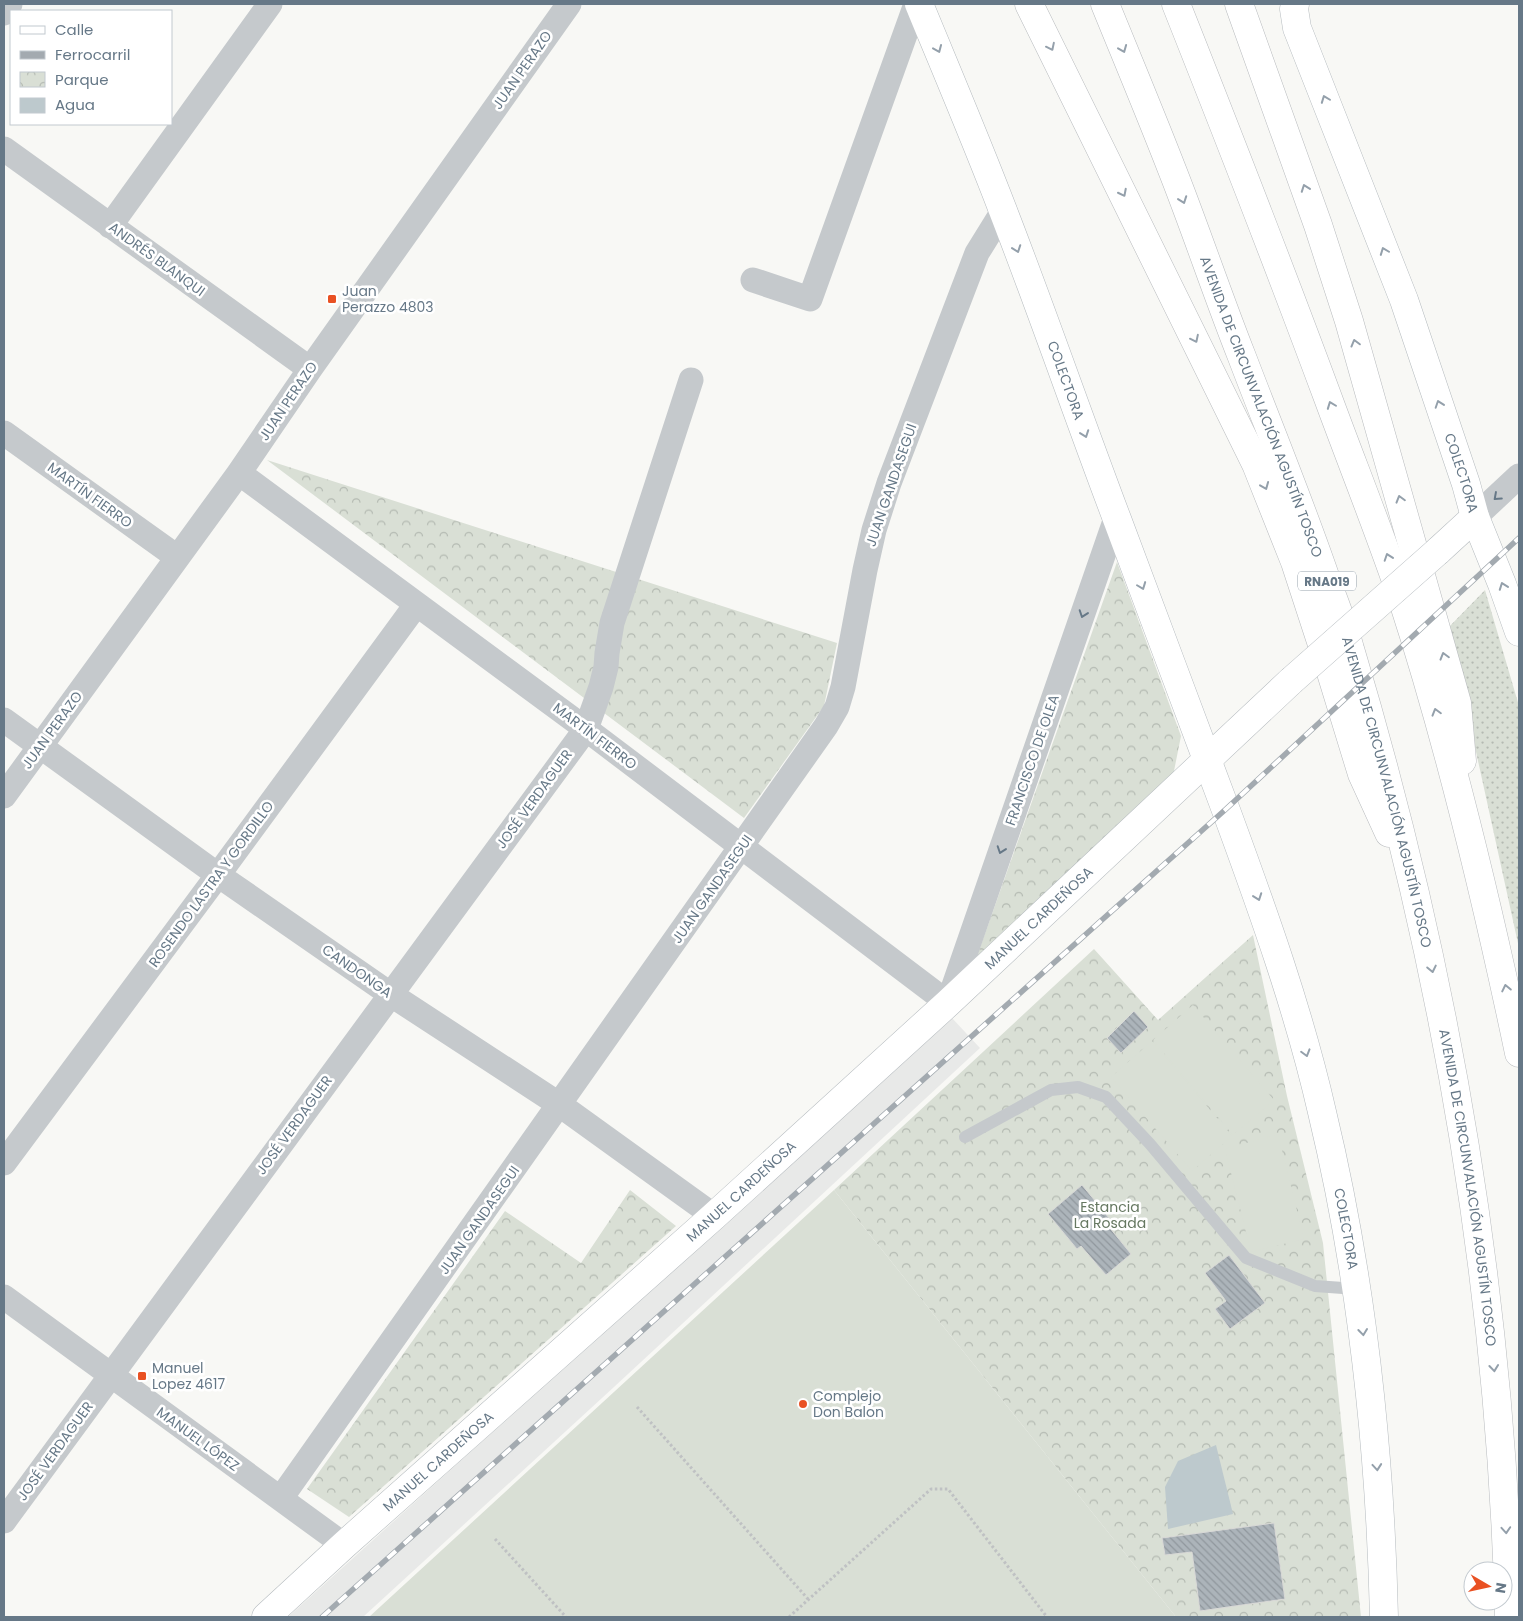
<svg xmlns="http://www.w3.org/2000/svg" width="1523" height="1621" font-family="Poppins,sans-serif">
	<defs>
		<pattern id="grass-dots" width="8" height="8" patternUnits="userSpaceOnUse" patternTransform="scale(1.25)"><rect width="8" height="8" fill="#d9dfd5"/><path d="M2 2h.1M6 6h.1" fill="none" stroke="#b4bab2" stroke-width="1.8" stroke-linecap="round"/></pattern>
		<pattern id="park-crowns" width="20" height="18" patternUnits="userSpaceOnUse" patternTransform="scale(1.25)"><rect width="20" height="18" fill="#d9dfd5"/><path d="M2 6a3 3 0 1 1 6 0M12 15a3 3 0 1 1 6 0" fill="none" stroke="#b4bab2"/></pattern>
		<pattern id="building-back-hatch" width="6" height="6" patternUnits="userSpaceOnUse" patternTransform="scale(1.25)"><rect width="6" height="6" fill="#acb4ba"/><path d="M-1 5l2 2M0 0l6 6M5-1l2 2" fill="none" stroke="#90979d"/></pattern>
	</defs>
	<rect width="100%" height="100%" fill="#f8f8f5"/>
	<!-- built -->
	<path fill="#e8e9e8" d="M951,1017L980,1048L614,1387L363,1617H288Z"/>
	<!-- grass -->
	<path fill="url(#grass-dots)" d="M1485,590L1519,706V948L1466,706L1447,629Z"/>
	<!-- park -->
	<path fill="url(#park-crowns)" d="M267,460L837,643L824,706L744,818Z
		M1117,562L1181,736L1173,776L976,959Z
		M1253,935L1287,1096L1323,1243L1361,1617H1176L834,1190L1094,949L1158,1020Z
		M630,1190L676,1226L349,1517L307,1489L505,1211L581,1263Z"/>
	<!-- garden -->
	<path fill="#d9dfd5" d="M1193,1005L1274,1100L1233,1135L1153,1040Z
		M1152,1041L1232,1136L1192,1171L1111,1077Z
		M1278,1134L1304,1239L1251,1252L1225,1149Z
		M834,1190L1176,1617H369Z"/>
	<!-- water -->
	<path fill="#bdc9cd" d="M1216,1445L1233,1514L1168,1529L1165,1487L1178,1461Z"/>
	<!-- building -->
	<path fill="url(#building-back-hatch)" stroke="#d9d9d7" d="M1134,1011L1148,1027L1121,1053L1107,1038Z
		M1082,1185L1109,1218L1105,1222L1131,1254L1106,1275L1081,1246L1077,1249L1048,1214Z
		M1229,1255L1265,1303L1230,1329L1215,1309L1226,1301L1205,1273Z
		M1274,1523L1285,1599L1200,1611L1192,1552L1165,1555L1162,1538Z"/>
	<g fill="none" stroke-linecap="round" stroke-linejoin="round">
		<defs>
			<g id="secondary">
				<path id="s1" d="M919,4C947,72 976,140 1002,208C1042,311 1078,416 1117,519C1153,617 1191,715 1227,813C1263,911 1299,1011 1322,1112C1362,1278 1380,1447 1384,1617"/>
				<path id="s2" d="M1295,4L1294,9L1297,28L1404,300L1466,484L1475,517L1502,584L1519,632"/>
				<path d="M1438,551L1475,517"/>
				<path id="s3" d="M266,1617L344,1545L714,1216L948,1003L1291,681"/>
			</g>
			<g id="motorway">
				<path d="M1029,4L1256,464L1295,562L1328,663L1362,774L1389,833"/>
				<path id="s4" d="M1105,4C1127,58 1150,113 1171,167C1196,230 1217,294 1242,357C1271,433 1302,508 1328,585C1336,606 1344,627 1350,649C1444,963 1501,1289 1509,1617"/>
				<path d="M1176,4C1228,135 1279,266 1328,398C1353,466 1380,533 1403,601C1451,749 1487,901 1519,1053"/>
				<path d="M1239,4L1318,225L1349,321L1457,703L1462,761"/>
			</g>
		</defs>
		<!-- secondary casing -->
		<use href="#secondary" stroke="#b5bbbf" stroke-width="29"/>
		<!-- motorway casing -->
		<use href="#motorway" stroke="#b8bbbe" stroke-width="29"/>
		<!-- path -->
		<path stroke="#bfc1c3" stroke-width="3" stroke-dasharray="2.5 2.5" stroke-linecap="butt" d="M637,1407L808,1599
			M495,1539L566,1617
			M789,1617L931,1489H948L1047,1617"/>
		<!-- service -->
		<path stroke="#c5c9cc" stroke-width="12" d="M965,1137L1051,1090L1078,1087L1106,1097L1150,1144L1246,1258L1315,1286L1357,1289"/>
		<!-- minor -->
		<path stroke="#c5c9cc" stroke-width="25" d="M4,13L10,4
			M4,149L310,369
			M110,226L270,4
			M753,280L810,299L916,4
			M4,433L177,557
			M239,473L586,729L948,1003L1116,518
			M1475,517L1519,476
			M4,720L218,875L390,994L560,1105L714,1216
			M4,796L239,473L310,369L569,4
			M4,1163L218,875L416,605
			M4,1297L344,1545
			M281,1498L826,726L837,707L843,687L865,570L874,530L889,483L977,253L1003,211
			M4,1521L586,729L601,687L606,667L607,653L612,623L691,380"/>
		<!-- secondary -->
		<use href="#secondary" stroke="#fff" stroke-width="28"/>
		<!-- motorway -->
		<use href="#motorway" stroke="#fff" stroke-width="28"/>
		<defs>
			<path id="rail" d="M322,1617L1226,809L1519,538"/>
		</defs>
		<!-- rail casing -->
		<use href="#rail" stroke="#a3aab0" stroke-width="5.5"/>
		<!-- rail -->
		<use href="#rail" stroke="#fff" stroke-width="4" stroke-dasharray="11" stroke-linecap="butt"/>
		<defs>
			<path id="secondary-bridge" d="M1291,681L1438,551"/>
		</defs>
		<!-- secondary-bridge casing -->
		<use href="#secondary-bridge" stroke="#b5bbbf" stroke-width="29" stroke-linecap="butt"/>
		<!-- secondary-bridge -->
		<use href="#secondary-bridge" stroke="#fff" stroke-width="28"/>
	</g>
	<!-- one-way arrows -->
	<defs><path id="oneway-chevron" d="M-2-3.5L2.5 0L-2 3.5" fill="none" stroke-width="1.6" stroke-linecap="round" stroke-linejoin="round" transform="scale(1.25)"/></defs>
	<g stroke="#94a0ab">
		<use href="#oneway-chevron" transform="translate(1051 47) rotate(64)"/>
		<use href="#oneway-chevron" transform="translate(938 49) rotate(67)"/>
		<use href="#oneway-chevron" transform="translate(1123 49) rotate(68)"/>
		<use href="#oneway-chevron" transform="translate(1325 99) rotate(-111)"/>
		<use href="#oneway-chevron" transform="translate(1305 188) rotate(-110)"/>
		<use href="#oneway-chevron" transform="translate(1123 193) rotate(63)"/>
		<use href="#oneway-chevron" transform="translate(1183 200) rotate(70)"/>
		<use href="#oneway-chevron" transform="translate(1017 249) rotate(70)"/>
		<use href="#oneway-chevron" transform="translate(1384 251) rotate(-111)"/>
		<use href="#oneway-chevron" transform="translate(1195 339) rotate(64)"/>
		<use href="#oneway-chevron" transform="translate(1355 343) rotate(-105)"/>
		<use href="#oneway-chevron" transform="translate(1439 404) rotate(-109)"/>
		<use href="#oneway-chevron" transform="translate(1331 405) rotate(-111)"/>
		<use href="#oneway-chevron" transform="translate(1085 434) rotate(70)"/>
		<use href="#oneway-chevron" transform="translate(1265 486) rotate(68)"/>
		<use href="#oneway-chevron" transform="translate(1400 499) rotate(-106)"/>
		<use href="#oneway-chevron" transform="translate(1388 557) rotate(-109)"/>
		<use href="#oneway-chevron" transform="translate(1142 586) rotate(69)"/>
		<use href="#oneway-chevron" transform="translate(1503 586) rotate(-110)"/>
		<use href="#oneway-chevron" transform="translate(1444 656) rotate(-106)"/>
		<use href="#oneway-chevron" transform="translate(1436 712) rotate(-106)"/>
		<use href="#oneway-chevron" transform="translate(1258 897) rotate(70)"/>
		<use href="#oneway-chevron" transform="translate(1432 969) rotate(78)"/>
		<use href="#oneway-chevron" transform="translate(1506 988) rotate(-102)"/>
		<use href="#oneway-chevron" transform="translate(1306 1053) rotate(74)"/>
		<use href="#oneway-chevron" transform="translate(1363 1332) rotate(83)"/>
		<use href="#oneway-chevron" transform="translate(1494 1368) rotate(84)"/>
		<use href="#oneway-chevron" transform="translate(1377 1467) rotate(85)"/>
		<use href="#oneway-chevron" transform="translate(1506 1530) rotate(86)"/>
	</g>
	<g stroke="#667887">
		<use href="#oneway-chevron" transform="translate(1497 497) rotate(138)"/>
		<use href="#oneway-chevron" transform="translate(1083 614) rotate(109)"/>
		<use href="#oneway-chevron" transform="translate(1001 850) rotate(109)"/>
	</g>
	<!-- markers -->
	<g fill="#e95123" stroke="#fff" stroke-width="2">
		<rect x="327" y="294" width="10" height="10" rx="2.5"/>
		<rect x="137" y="1371" width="10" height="10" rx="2.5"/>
		<circle cx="803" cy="1404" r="5"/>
	</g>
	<g text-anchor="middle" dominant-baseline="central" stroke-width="5" stroke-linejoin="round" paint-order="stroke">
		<!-- shield labels -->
		<rect fill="#fff" stroke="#94a0ab" stroke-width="1" x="1298" y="571.5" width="58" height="19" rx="4"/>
		<g font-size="12" font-weight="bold" fill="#667887">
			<text x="1327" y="581">RNA019</text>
		</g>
		<!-- street labels -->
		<g font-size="14" fill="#667887" stroke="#fff">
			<text transform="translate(522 70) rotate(-55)">JUAN PERAZO</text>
			<text transform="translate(157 259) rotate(36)">ANDRÉS BLANQUI</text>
			<text stroke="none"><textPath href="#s1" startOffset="404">COLECTORA</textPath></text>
			<text transform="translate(288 401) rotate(-56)">JUAN PERAZO</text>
			<text stroke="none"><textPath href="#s4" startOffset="432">AVENIDA DE CIRCUNVALACIÓN AGUSTÍN TOSCO</textPath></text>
			<text stroke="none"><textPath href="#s2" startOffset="499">COLECTORA</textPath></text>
			<text transform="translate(891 485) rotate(-71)">JUAN GANDASEGUI</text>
			<text transform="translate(90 495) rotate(36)">MARTÍN FIERRO</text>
			<text transform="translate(52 730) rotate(-54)">JUAN PERAZO</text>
			<text transform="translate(595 736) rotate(37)">MARTÍN FIERRO</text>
			<text transform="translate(1032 760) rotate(-71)">FRANCISCO DE OLEA</text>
			<text stroke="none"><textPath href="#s4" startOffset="838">AVENIDA DE CIRCUNVALACIÓN AGUSTÍN TOSCO</textPath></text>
			<text transform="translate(534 799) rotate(-54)">JOSÉ VERDAGUER</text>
			<text transform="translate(211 884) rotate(-54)">ROSENDO LASTRA Y GORDILLO</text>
			<text transform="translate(712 889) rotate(-55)">JUAN GANDASEGUI</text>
			<text stroke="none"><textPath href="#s3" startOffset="1042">MANUEL CARDEÑOSA</textPath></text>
			<text transform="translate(357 971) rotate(35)">CANDONGA</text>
			<text transform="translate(294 1125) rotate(-54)">JOSÉ VERDAGUER</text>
			<text stroke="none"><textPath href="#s4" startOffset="1242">AVENIDA DE CIRCUNVALACIÓN AGUSTÍN TOSCO</textPath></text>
			<text stroke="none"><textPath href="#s3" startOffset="638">MANUEL CARDEÑOSA</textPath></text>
			<text transform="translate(479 1220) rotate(-55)">JUAN GANDASEGUI</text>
			<text stroke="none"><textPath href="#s1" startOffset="1299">COLECTORA</textPath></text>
			<text transform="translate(198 1439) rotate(36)">MANUEL LÓPEZ</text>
			<text transform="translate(55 1451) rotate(-54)">JOSÉ VERDAGUER</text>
			<text stroke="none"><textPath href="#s3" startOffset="232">MANUEL CARDEÑOSA</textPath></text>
		</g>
		<!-- poi labels -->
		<g font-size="14" fill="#667887" stroke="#fff" text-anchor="start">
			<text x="342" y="291">Juan<tspan x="342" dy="16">Perazzo 4803</tspan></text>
			<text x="152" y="1368">Manuel<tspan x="152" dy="16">Lopez 4617</tspan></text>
			<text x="813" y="1396">Complejo<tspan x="813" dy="16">Don Balon</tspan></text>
		</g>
		<!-- park labels -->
		<g font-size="14" fill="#667861" stroke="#fff">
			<text x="1110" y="1207">Estancia<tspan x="1110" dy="16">La Rosada</tspan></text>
		</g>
	</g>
	<!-- border -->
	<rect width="1523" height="1621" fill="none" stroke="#667887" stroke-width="10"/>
	<!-- legend -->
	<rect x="10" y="10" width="162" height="115" fill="#ffffff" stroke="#c2c9cf"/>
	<rect x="20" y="26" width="25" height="8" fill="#ffffff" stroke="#c2c9cf"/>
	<text x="55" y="35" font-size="15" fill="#667887">Calle</text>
	<rect x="20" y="51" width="25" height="8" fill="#a3aab0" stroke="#c2c9cf"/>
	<text x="55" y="60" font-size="15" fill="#667887">Ferrocarril</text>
	<rect x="20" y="72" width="25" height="15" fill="url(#park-crowns)" stroke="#c2c9cf"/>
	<text x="55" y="85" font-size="15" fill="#667887">Parque</text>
	<rect x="20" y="98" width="25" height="15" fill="#bdc9cd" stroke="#c2c9cf"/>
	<text x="55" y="110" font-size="15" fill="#667887">Agua</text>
	<!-- north arrow -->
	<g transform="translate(1488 1586) rotate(99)"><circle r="24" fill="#ffffff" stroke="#c2c9cf"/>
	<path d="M0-4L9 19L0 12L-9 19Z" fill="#e95123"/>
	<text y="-8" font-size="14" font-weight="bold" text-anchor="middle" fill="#667887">N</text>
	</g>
</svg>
